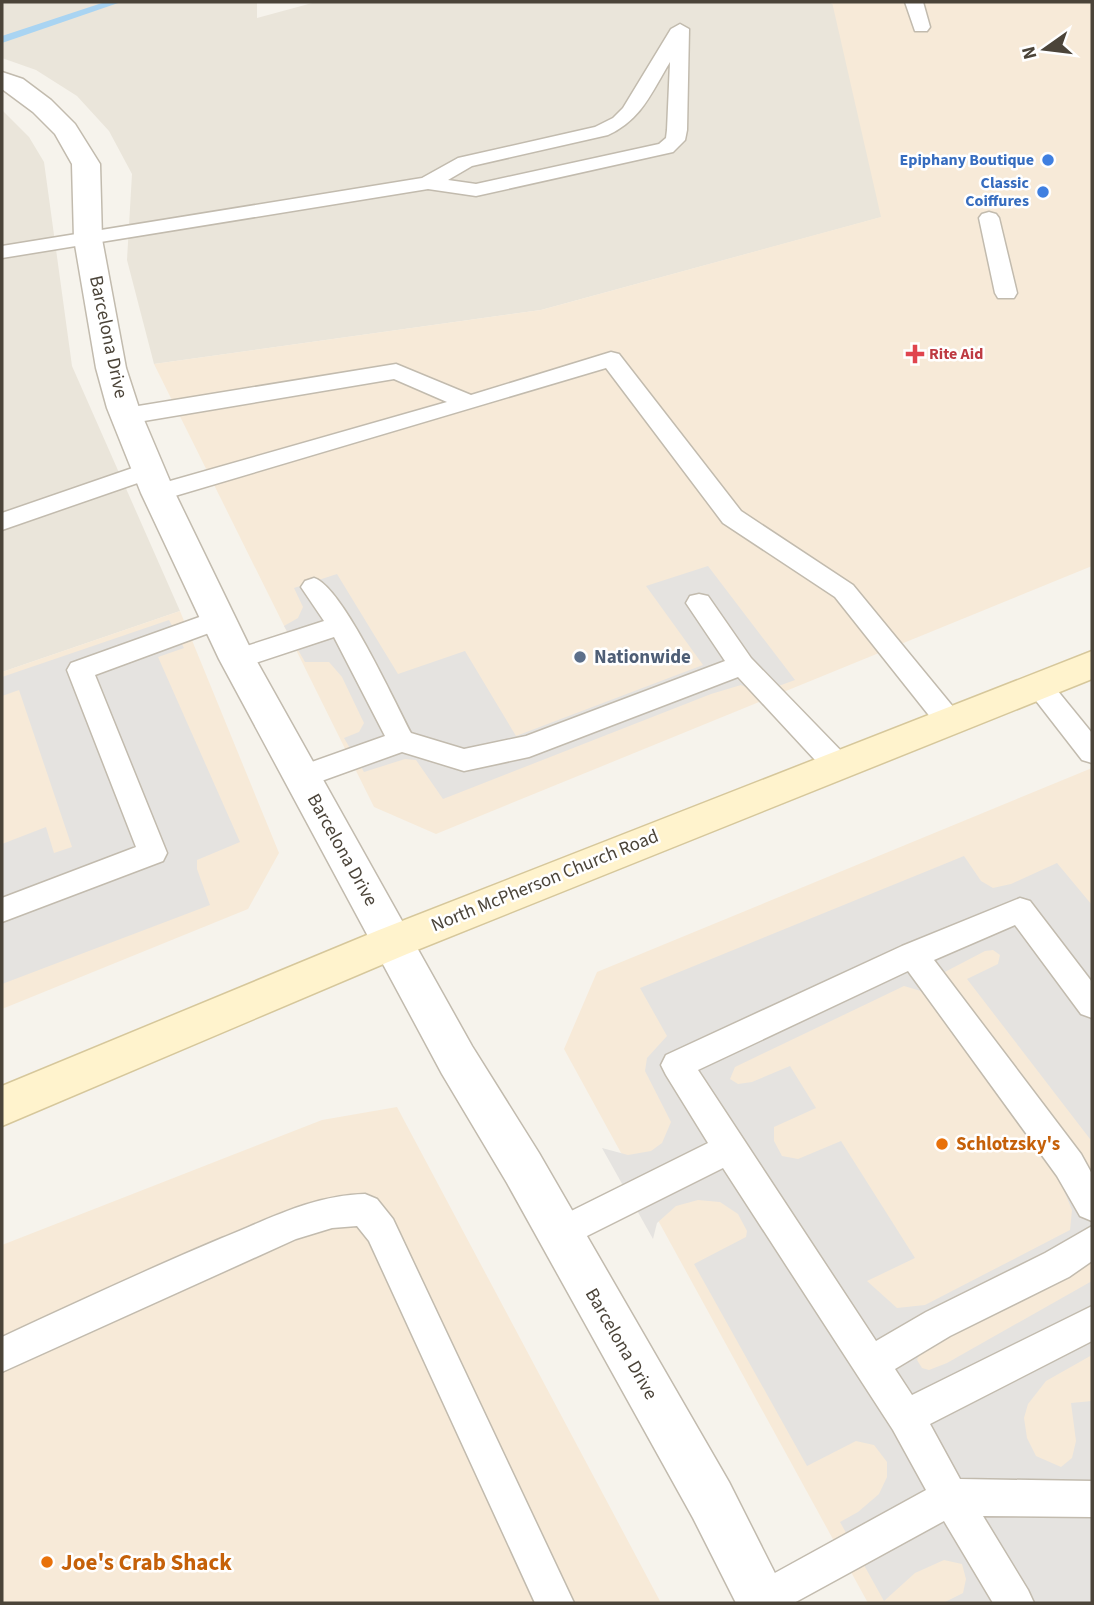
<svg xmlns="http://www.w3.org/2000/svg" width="1094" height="1605" font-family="'Source Sans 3',sans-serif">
	<rect width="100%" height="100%" fill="#f6f3ec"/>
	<!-- residential -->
	<path fill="#eae5da" d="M2,2H257V18L316,2H828L835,5L882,217L541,310L154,364L127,260L132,174L109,131L77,96L36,70L2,58Z
		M2,110L29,137L44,162L72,366L180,611L2,672Z"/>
	<!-- commercial -->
	<path fill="#f7ead8" d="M832,2H1092V566L436,834L374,807L154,364L541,310L881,217Z
		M180,611L279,853L248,909L2,1009V672Z
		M1092,768V1603H868L564,1049L597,972Z
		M397,1107L661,1603H2V1245L322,1120Z"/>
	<!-- parking -->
	<path fill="#e5e3e0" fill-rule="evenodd" d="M708,566L795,680L759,693L741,685L711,694L443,799L416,760L405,759L364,772L344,738L359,732L364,723L342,677L329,662H305L284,626L298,618L303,607L294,588L337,574L398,674L465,651L516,736L703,665L646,586Z
		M169,620L184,648L158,657L240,842L197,860V869L210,905L2,984V844L46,827L54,853L72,847L19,690L2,696V677Z
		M964,856L981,881L993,888L1011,884L1057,863L1092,905V1138L1090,1139L967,979L998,964L1000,955L993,950L985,951L941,974L1091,1170L1092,1256L1076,1270L921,1350L917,1360L922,1368L929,1370L947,1363L1092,1281V1355L1046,1381L1028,1404L1024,1418L1027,1438L1036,1456L1061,1467L1072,1458L1076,1441L1071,1403L1092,1401V1603H943L963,1593L966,1579L962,1564L944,1560L915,1573L884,1601L840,1522L858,1512L879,1494L887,1477V1462L874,1445L856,1441L807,1466L694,1264L746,1237L747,1231L738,1214L720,1202L698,1200L676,1206L657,1223L653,1239L602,1148L628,1155L651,1151L662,1143L671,1122L645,1071L647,1058L667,1036L640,988ZM904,986L921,991L1060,1181L1072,1210L1070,1230L925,1305L897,1308L867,1281L915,1258L841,1141L798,1159L782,1156L774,1141V1127L816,1108L790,1066L752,1082L738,1084L730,1079L735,1067Z"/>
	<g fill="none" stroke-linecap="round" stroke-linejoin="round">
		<!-- stream -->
		<path fill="#a9d4f2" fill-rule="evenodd" d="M105,2H121L2,43V36Z"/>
		<defs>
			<path id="lane" d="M905,2H923L930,27L927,31H915Z
				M680,24L689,29L687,130L685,140L673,152L476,196L428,189L2,258V246L422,178L458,158L595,127L613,118L623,108L671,29ZM670,62L667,130L666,138L659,144L476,184L448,180L472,166L608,135C642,119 651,93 670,62Z
				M989,212L996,214L999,218L1017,293L1014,298H998L995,293L979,218L982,214Z
				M611,352L619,354L741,511L853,585L959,714L962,721L959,728L949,731L939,728L835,597L723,523L606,368L158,501L149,499L146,493L149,487L447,402L394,379L126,424L118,421L114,416L118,411L126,408L396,364L471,395Z
				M147,463L155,465L159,471L155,477L2,530V513Z
				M314,578C342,586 395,703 411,733L464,749L526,736L725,661L686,603L690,596L699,594L708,596L751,658L848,758L852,766L848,774L838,777L828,774L738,677L529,757L464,771L402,752L302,788L292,785L288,777L292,769L385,736L334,637L237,669L228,666L224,659L228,652L324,621L301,587L305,581Z
				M219,610L228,612L232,619L228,626L95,675L167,853L163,861L2,922V898L136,847L67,670L71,663Z
				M1039,676L1048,679L1092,733V763L1082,760L1030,693L1026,686L1030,679Z
				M1020,898L1030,901L1092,982V1018L1081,1014L1015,925L934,960L1081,1154L1092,1174V1221L1080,1216L1057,1176L908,971L698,1070L876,1341L926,1312L1045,1253L1092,1226V1261L1069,1277L950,1336L895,1369L912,1395L1092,1306V1341L930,1424L960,1479L1092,1481V1517L983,1516L1028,1590L1034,1603H993L944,1521L794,1603H738L744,1590L926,1490L893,1430L723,1168L559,1250L547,1245L542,1234L547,1223L708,1143L666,1075L661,1065L666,1055L902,946Z
				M365,1194L377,1199L393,1219L574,1603H535L369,1241L357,1226L332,1228L296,1239L2,1372V1337C75,1303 148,1269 222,1238C269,1219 314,1195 365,1194Z"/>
			<path id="street" d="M2,72L23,79L51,100L75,124L100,164L102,239L126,368L139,408L175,493L255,658L472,1046L539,1153L729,1482L790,1603H736L693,1518L507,1183L442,1074L219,659L141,493L107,408L96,368L74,239L72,164L55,134L33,112L2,89Z"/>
			<path id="secondary" d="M1092,651V679L407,954L2,1126V1086L379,930Z"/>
		</defs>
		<!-- lane casing -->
		<use href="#lane" stroke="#c2bbae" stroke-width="3"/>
		<!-- street casing -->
		<use href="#street" stroke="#c2bbae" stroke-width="3"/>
		<!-- secondary casing -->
		<use href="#secondary" stroke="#d6c79b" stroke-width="3"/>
		<!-- lane -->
		<use href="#lane" fill="#fff" fill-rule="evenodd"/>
		<!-- street -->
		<use href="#street" fill="#fff" fill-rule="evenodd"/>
		<!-- secondary -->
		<use href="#secondary" fill="#fff3cd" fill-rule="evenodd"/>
	</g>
	<!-- markers -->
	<g fill="#3f7fe0" stroke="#fff" stroke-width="2.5">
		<circle cx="1048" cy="160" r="7"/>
		<circle cx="1043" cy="192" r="7"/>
	</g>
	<path fill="#e0444e" stroke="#fff" stroke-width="2.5" d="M911.5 343.5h7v7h7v7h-7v7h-7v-7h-7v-7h7z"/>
	<circle fill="#5c6f8a" stroke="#fff" stroke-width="2.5" cx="580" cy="657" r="7"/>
	<g fill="#e8710a" stroke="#fff" stroke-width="2.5">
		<circle cx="942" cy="1144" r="7"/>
		<circle cx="47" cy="1562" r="7"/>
	</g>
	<g text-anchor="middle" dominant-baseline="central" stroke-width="5" stroke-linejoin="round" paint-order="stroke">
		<!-- far-shop labels -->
		<g font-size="16" font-weight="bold" fill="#366cbe" stroke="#fff" text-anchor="end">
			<text x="1034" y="160">Epiphany Boutique</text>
			<text x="1029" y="183">Classic<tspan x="1029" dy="18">Coiffures</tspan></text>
		</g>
		<!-- far-health labels -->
		<g font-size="16" font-weight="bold" fill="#be3a42" stroke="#fff" text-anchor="start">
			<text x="929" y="354">Rite Aid</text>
		</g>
		<!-- street labels -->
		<g font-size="19" fill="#4b4439" stroke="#fff">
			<text transform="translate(108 337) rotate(78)">Barcelona Drive</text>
			<text transform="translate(342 850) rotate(61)">Barcelona Drive</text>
			<text transform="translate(545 881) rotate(-22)">North McPherson Church Road</text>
			<text transform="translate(621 1344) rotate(60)">Barcelona Drive</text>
		</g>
		<!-- service labels -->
		<g font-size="19" font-weight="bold" fill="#4e5e75" stroke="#fff" text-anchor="start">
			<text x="594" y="657">Nationwide</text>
		</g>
		<!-- food labels -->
		<g font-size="19" font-weight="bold" fill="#c56008" stroke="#fff" text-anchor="start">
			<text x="956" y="1144">Schlotzsky's</text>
		</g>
		<!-- near-food labels -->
		<g font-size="23" font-weight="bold" fill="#c56008" stroke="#fff" text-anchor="start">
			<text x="61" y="1562">Joe's Crab Shack</text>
		</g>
	</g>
	<!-- border -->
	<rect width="1094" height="1605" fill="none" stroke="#4b4439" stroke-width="7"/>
	<!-- north arrow -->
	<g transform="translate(1045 49) rotate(256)" stroke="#ffffff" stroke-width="5" paint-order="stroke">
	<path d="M0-5L12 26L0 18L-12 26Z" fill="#4b4439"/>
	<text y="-10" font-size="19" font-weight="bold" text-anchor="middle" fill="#4b4439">N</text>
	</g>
</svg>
